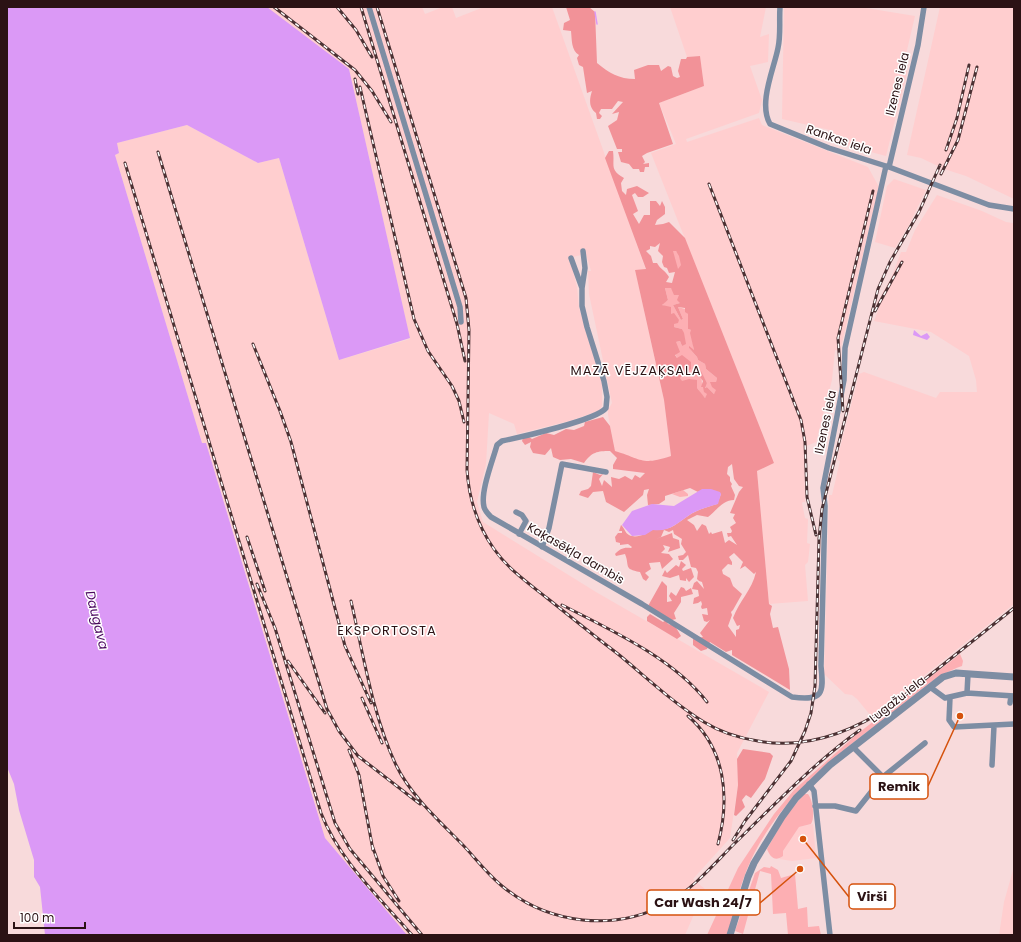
<svg xmlns="http://www.w3.org/2000/svg" width="1021" height="942" font-family="Poppins,sans-serif">
	<rect width="100%" height="100%" fill="#f8dadb"/>
	<!-- built -->
	<path fill="#ffcecf" d="M267,7H422L425,14L443,7H452L456,18L484,7H552L646,270H635L664,400L671,456L653,462L635,460L626,455L615,451L608,415V410L612,403L589,294L588,271H591L585,250L580,252L581,255L573,257V271L577,287L579,308L602,384V406L599,411L569,421L517,434L514,424L489,413L486,464L477,502L483,522L596,592L769,692L737,753L738,785L730,838L693,879L705,889L685,935H407L325,838L226,507L206,443H202L115,155L119,153L117,143L187,125L258,163L279,158L339,360L410,339L349,69Z
		M670,7H766L760,37L769,34L768,62L750,66L762,100L759,113L686,139L687,142L759,118L762,125L868,167L879,187L840,351L835,350L832,380L816,442L804,447L805,502H803L802,503L805,518L808,519L807,543L810,544L808,562L805,565L808,601L769,604L757,471L774,463L651,153L676,144L659,103L704,86L700,56L687,57Z
		M784,7H860L915,16L904,63L907,65V73L886,156L833,142L830,130L782,119Z
		M940,7H1014V199L966,176L944,169L921,158L907,155Z
		M894,179L926,190L909,225L895,248L875,242L887,186Z
		M937,195L982,211L1006,222L1013,223L1014,220V604L887,705L871,716L857,699L852,695L845,694L824,674L829,495H832L840,461L837,460L859,374L864,372L936,398L940,392H977L976,380L969,356L931,332L874,321L879,308L877,303L892,276L901,252H906L915,230Z
		M813,824L816,858L792,861L779,859L783,856V851L799,827Z
		M1013,870L1014,935H999L1004,902Z"/>
	<!-- green -->
	<path fill="#fdafb3" d="M666,244L684,257L678,274Z
		M665,288H671L679,294L680,303L673,305L681,320L683,319L678,307L685,309L688,314V329L691,330L694,350L689,348L697,357L698,360L705,364L706,369L717,378L715,387L717,392L714,394L707,387L704,388L707,383L701,372L702,384L708,394L705,398L700,393L698,389L681,381L680,378L686,375L675,354L676,342L680,341L682,346L685,341L682,329L674,327L671,314L662,304L668,300Z
		M683,490L688,494V496L680,497L672,494Z
		M960,654L963,661L962,666C935,675 914,696 892,713C837,754 781,796 751,860C740,884 734,910 728,935H707L738,868L774,814L794,790L856,735Z
		M804,794H808C813,800 815,818 811,824L799,827L783,851V856C775,862 770,857 767,849L785,817Z
		M771,866L778,870L781,878L795,874L798,909L807,907L808,927L819,926L821,935H788L786,913L773,914L771,874L760,871L743,934L735,931L755,873L764,867L770,868Z"/>
	<!-- forest -->
	<path fill="#f29298" fill-rule="evenodd" d="M566,7H589L595,12L597,63C609,73 619,79 635,79L634,70L648,65H659L661,71L668,66L671,67L673,76L677,78L680,77L678,71L681,59H686L687,57L700,56L704,86L659,103L673,144L647,153L642,156L645,162L643,164L649,163V167H645L644,172H640L639,169H633L629,164L621,162L618,152H622V149H617L608,126L617,120L619,112L612,114L623,102L618,101L612,109H601L599,113L602,116L600,119H597L596,113C589,108 589,100 592,91L587,93L583,67L579,65L577,58L579,55C571,50 572,40 571,31L563,30L564,23L570,20Z
		M609,151H613C615,166 609,169 624,178L621,183L622,191L626,195L627,189L637,186L649,193L643,197H638L635,193L632,195L638,211L633,214L639,224L644,215H650V201H656L660,206L662,201L665,207V214L657,220L655,225L663,224L669,222L685,238L774,463L757,471L769,604L772,606L770,614L773,628L778,627L789,669L790,690L732,655V650L726,652L710,642L707,649L701,651L693,645V639L703,637L700,633L710,620L707,622L704,621L702,614L708,615L707,608L702,609L701,607L702,604L701,601L698,603L693,604L694,598L699,596L698,590L692,589L694,583L697,581L704,589L702,582L699,581L697,579L698,572L696,568L691,567L688,555L683,560H679L678,556L683,555L686,552L681,544L682,539L674,534L673,530L669,532L664,530L661,537L656,539L672,533L673,538L679,540L680,548L668,552L670,547L663,545L665,549L661,553L669,554L673,559L662,569L660,562L649,563L651,569L645,573L649,577L646,581L643,579L640,572C623,569 630,566 625,554L616,556L615,554C620,549 623,547 631,548L632,547L628,544L620,545V543L616,542L615,537L618,533H622V531H619L621,525C624,527 625,533 629,535C636,539 647,534 653,529C669,532 676,524 688,516C696,510 708,507 717,504L721,494C712,490 707,487 698,492L690,488L665,496V500L659,504L648,505L647,495L649,489L644,490L643,495L624,512L606,502L603,491L593,492L588,498L579,495L581,491L588,489L591,486L593,472L600,475L603,474L599,479L602,486L604,480L612,487L611,477L619,479L625,476L632,480L635,475L640,478L645,473L613,469V465L617,458L610,451C597,451 592,452 584,463L571,459L560,460L553,457L551,448L545,455L533,453L530,447L531,442L525,445L522,441L523,438L529,437L532,439L546,433L554,435L566,429L574,430L584,426L585,422L603,417L610,426L615,451C642,459 641,466 671,456L664,400L635,270L646,269L605,158ZM660,243L658,251L663,256L662,262L664,267L667,268L669,273L675,272L672,283L666,282L669,277C666,271 660,269 657,263H653L651,256L646,251L650,249V246L655,247ZM673,251H676L679,256L681,265L678,269ZM665,288H671L674,295H679L677,300L680,303L673,305L681,320L683,319L678,307L685,308V312L688,314V329L691,330L690,333L694,350L689,346V348L697,357L698,360L705,364L706,369L717,378L716,382H710L712,387L716,390L714,394L707,387L705,388L707,383L701,371L697,373L703,381L701,387H703L704,392L707,394L705,398L697,388V380L689,379L682,381L680,378L691,369V362L682,355L677,358L675,355L680,352L676,342L680,341L682,346L686,344L684,333L682,329L674,327V324L678,323L679,320L674,313L671,314V307L662,305L668,300ZM732,464L734,479L739,486L743,487L739,492L730,513L735,514L733,518L736,523L730,527L732,531L731,533H727L728,537L731,536L737,545L729,540L725,543L722,531L712,534L711,532L709,534L706,526L702,524L697,531L694,525L687,520L697,515L708,517C716,511 723,500 734,500L735,495L731,486L732,484L730,481V477L727,474L728,467ZM734,553L743,562L740,569L745,566L754,574L756,572C752,590 739,601 733,618L737,626L740,625L739,629L736,630V637L728,626L732,615L731,612L733,610L742,594L733,586L730,578L723,574L722,570L728,564L732,565V562L729,557Z
		M681,561L686,565L682,569L683,571L691,568L694,577L689,582L686,578V581L680,580L679,575L670,578L662,576L665,570L667,573L676,565L679,567Z
		M662,581L667,586V602L672,601L669,596L671,592L676,596L681,587L684,588L686,591L691,588L693,594L681,597V602L674,613L676,619L672,620L648,606Z
		M650,614L663,622L666,620L668,624L675,626L681,636L677,639L647,621V617Z
		M743,749L770,753L773,756L765,779L751,798L746,795L742,800L745,807L736,816L734,815L738,785L737,759Z"/>
	<!-- water -->
	<path fill="#db99f6" d="M7,7H267L349,69L410,338L339,360L279,158L258,163L187,125L117,143L119,153L115,155L202,443H206L325,838L407,935H45L40,887L34,877V860L19,810L14,784L7,767Z
		M914,330L921,336L927,333L930,337L927,340L913,335Z
		M702,489H711L720,492L721,494L718,504C708,507 696,510 688,516C676,524 669,532 653,530L645,535L632,536L622,525L632,511L652,504L674,506Z"/>
	<g fill="none" stroke-linecap="round" stroke-linejoin="round">
		<!-- stream -->
		<path stroke="#db99f6" stroke-width="1.5" d="M595,12L597,24"/>
		<!-- minor -->
		<path stroke="#7d8da3" stroke-width="5.5" d="M369,7L460,307L461,322
			M780,7C779,20 781,35 778,48C774,69 758,103 770,124L829,148L889,167L989,205L1014,209
			M889,167L918,45L924,7
			M571,258L582,288V306L587,327L604,381L607,397L606,408C597,420 521,437 502,441L497,445C493,460 480,492 484,507C485,511 488,514 491,517L642,604L792,697C823,701 824,694 821,666L825,506L823,488L844,380L845,348L886,166
			M582,288L585,268L583,251
			M516,512L522,515L526,521L519,534
			M542,547L549,528L562,464L606,472
			M930,687L945,698L967,693L1014,696
			M967,693L968,674
			M950,698L949,720L954,727L1014,724
			M1010,703L1011,696
			M853,747L883,777
			M992,765L994,726
			M809,784L814,791L830,935
			M815,806H835L856,811L883,777L925,743"/>
		<!-- tertiary -->
		<path stroke="#7d8da3" stroke-width="7" d="M730,935L748,877L754,863L782,817L796,798L830,765L943,677L956,673L1014,677"/>
		<defs>
			<path id="rail" d="M274,7L355,70L372,91L391,122
				M337,7L356,30L372,57
				M361,7L457,324L465,361
				M377,7L466,298L469,330L467,470C469,499 477,525 494,549C508,569 528,583 547,598C571,617 594,636 618,654C646,677 673,703 704,722C720,732 739,738 758,741C807,750 854,731 894,704
				M355,79L358,94
				M360,87L414,319L428,351L452,386L459,401L464,422
				M946,150L957,118L969,65
				M158,152L327,709L339,731L358,756L420,804
				M125,163L321,813C339,860 379,897 412,935
				M941,174L958,140L977,67
				M709,184L801,420L805,442L807,497L816,535
				M875,311L902,262
				M253,344L280,411L291,442L345,646L371,703
				M843,411L838,338L873,191
				M247,537L265,591
				M257,584L275,628L335,823L350,849L422,935
				M351,601C363,653 373,717 396,765C410,794 437,819 460,842C474,856 486,873 502,886C549,925 615,932 668,903C694,888 714,864 734,844C775,804 814,763 860,730
				M562,605C611,630 674,659 707,702
				M288,661L325,713
				M362,698L382,743
				M890,707L1014,608
				M688,716C726,749 730,798 718,844
				M349,750L359,775L373,850
				M733,840L745,821L791,761L805,731L811,713L815,686L819,539L822,509L878,289L890,262L919,212L940,165
				M372,845L383,876L399,901"/>
		</defs>
		<!-- rail casing -->
		<use href="#rail" stroke="#4b3133" stroke-width="3"/>
		<!-- rail -->
		<use href="#rail" stroke="#fff" stroke-width="1.5" stroke-dasharray="4.5" stroke-linecap="butt"/>
	</g>
	<g text-anchor="middle" dominant-baseline="central" stroke-width="3" stroke-linejoin="round" paint-order="stroke">
		<!-- street labels -->
		<g font-size="12" fill="#2b1214" stroke="#fff">
			<text transform="translate(897 84) rotate(-76)">Ilzenes iela</text>
			<text transform="translate(839 139) rotate(19)">Rankas iela</text>
			<text transform="translate(825 422) rotate(-78)">Ilzenes iela</text>
			<text transform="translate(576 553) rotate(30)">Kaķasēkļa dambis</text>
			<text transform="translate(897 699) rotate(-38)">Lugažu iela</text>
		</g>
		<!-- neighbourhood labels -->
		<g font-size="13" letter-spacing="1" fill="#2b1214" stroke="#fff">
			<text x="636" y="370">MAZĀ VĒJZAĶSALA</text>
			<text x="387" y="630">EKSPORTOSTA</text>
		</g>
		<!-- water labels -->
		<g font-size="13" font-style="italic" fill="#4b0a5f" stroke="#fff">
			<text transform="translate(97 620) rotate(76)">Daugava</text>
		</g>
	</g>
	<!-- callouts -->
	<path fill="none" stroke="#d5520d" stroke-width="1.5" d="M960 716L928 786M803 839L849 897M800 869L760 903"/>
	<g fill="#d5520d" stroke="#fff" stroke-width="1.5">
		<circle cx="960" cy="716" r="4"/>
		<circle cx="803" cy="839" r="4"/>
		<circle cx="800" cy="869" r="4"/>
	</g>
	<g fill="#fff" stroke="#d5520d" stroke-width="1.5">
		<rect x="870" y="774" width="58" height="25" rx="4"/>
		<rect x="849" y="884" width="46" height="25" rx="4"/>
		<rect x="647" y="890" width="113" height="25" rx="4"/>
	</g>
	<g font-size="13" text-anchor="middle" font-weight="bold" fill="#2b1214">
		<text x="899" y="791">Remik</text>
		<text x="872" y="901">Virši</text>
		<text x="703" y="907">Car Wash 24/7</text>
	</g>
	<!-- border -->
	<rect width="1021" height="942" fill="none" stroke="#2b1214" stroke-width="16"/>
	<!-- scale -->
	<path d="M14 922v6h71v-6" fill="none" stroke="#2b1214" stroke-width="2"/>
	<text x="20" y="922" font-size="12" fill="#2b1214" stroke="#ffffff" stroke-width="3" paint-order="stroke">100 m</text>
</svg>
